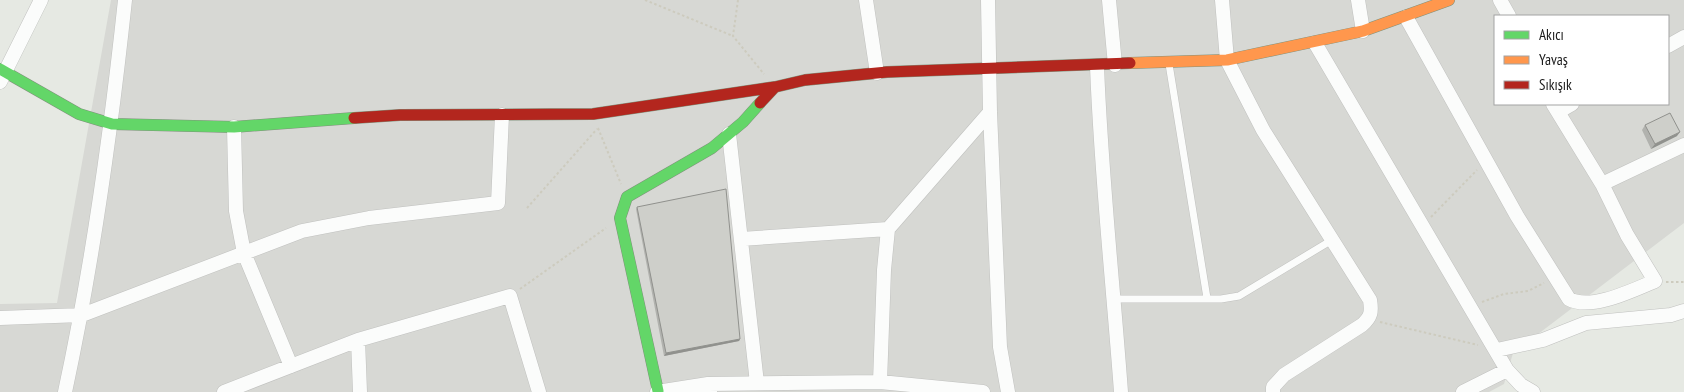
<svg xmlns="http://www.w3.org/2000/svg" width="1684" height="392" font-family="'PT Sans Narrow',sans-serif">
	<rect width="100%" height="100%" fill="#e6e9e3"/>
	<!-- residential -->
	<path fill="#d7d8d4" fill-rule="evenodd" d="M111,0H1684V223L1513,353L1504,384L1489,392H0V304L57,303ZM1495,16H1668V104H1495Z"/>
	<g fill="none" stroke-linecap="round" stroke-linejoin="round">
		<defs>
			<path id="lane" d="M1169,64L1207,298
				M1115,299H1221L1239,296L1332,240"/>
			<path id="street" d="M866,0L877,73
				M988,0L990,112L1000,347L1008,392
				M1109,0L1115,65
				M1222,0L1227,60L1263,130L1370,300C1372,312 1371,317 1362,325L1284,375L1273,387V392
				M1358,0L1363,31
				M1500,0L1509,16
				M1406,17L1517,216L1569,299C1591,311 1633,290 1655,281L1627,235L1602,184L1553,104
				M1315,43L1507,370L1521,385L1533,392
				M1668,46L1684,37
				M1097,66C1101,175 1113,283 1121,392
				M0,82L41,0
				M1558,112L1572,104
				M234,127L236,211L244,253L291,366
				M729,134L757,383
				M1602,184L1684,145
				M741,239L888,229
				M0,318L82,315L302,231L369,218L498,203L502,115
				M1497,350L1543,340L1586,323L1671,315L1684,311
				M880,382L884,270L888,229L990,112
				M708,384L880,382L983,392
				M65,392C93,262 111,132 125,0
				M224,392L358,340
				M360,392L358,340L510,296L539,392
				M657,392L708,384L710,391
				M1463,392L1507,370"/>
			<path id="fast" d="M0,69L79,114L112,124L234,127L354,118
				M658,391L620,218L627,197L712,148L743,122L760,103"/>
			<path id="slow" d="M1130,63L1227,60L1363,31L1449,0"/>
			<path id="jam" d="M760,103L775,87L805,80L887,72L1130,63
				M354,118L400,115L593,114L775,87"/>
		</defs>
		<!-- lane casing -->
		<use href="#lane" stroke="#c0c1bf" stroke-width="8"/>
		<!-- street casing -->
		<use href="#street" stroke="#c0c1bf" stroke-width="15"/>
		<!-- fast casing -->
		<use href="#fast" stroke="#80927c" stroke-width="12"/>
		<!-- slow casing -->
		<use href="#slow" stroke="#80927c" stroke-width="12"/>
		<!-- jam casing -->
		<use href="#jam" stroke="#80927c" stroke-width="12"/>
		<!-- path -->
		<path stroke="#cdcbbe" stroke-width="2" stroke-dasharray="2.5 2.5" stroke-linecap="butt" d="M645,0L733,36
			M738,0L733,36L764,74
			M598,128L621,184
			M527,208L597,129
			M1431,217L1477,170
			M1666,282H1684
			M520,289L606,228
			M1482,302L1504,294L1528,291L1544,283
			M1380,322L1478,345"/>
		<!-- lane -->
		<use href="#lane" stroke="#fbfcfb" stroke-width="7"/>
		<!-- street -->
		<use href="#street" stroke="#fbfcfb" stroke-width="14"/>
		<!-- fast -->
		<use href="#fast" stroke="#63d668" stroke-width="11"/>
		<!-- slow -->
		<use href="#slow" stroke="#ff974d" stroke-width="11"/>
		<!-- jam -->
		<use href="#jam" stroke="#b3261e" stroke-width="11"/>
	</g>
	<!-- wall -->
	<path fill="#b1b2ae" d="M1645,125L1677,136L1651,149L1642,130Z
		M637,207L740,339L739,341L664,356L636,209Z"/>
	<!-- shaded-wall -->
	<path fill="#90918d" d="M1680,132L1677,136L1651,149L1655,144Z
		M740,339L739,341L664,356L666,353Z"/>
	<!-- building -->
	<path fill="#cecfca" stroke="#90918d" d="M1670,113L1680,132L1655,144L1645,125Z
		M726,189L740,339L666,353L637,207Z"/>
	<!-- legend -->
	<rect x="1494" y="15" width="175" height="90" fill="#ffffff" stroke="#a3a3a3"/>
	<rect x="1504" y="31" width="25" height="8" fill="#63d668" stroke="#a3a3a3"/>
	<text x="1539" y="40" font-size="15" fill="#1a1a1a">Akıcı</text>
	<rect x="1504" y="56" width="25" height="8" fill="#ff974d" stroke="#a3a3a3"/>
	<text x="1539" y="65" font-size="15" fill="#1a1a1a">Yavaş</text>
	<rect x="1504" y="81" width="25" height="8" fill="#b3261e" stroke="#a3a3a3"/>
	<text x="1539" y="90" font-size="15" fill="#1a1a1a">Sıkışık</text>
</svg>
